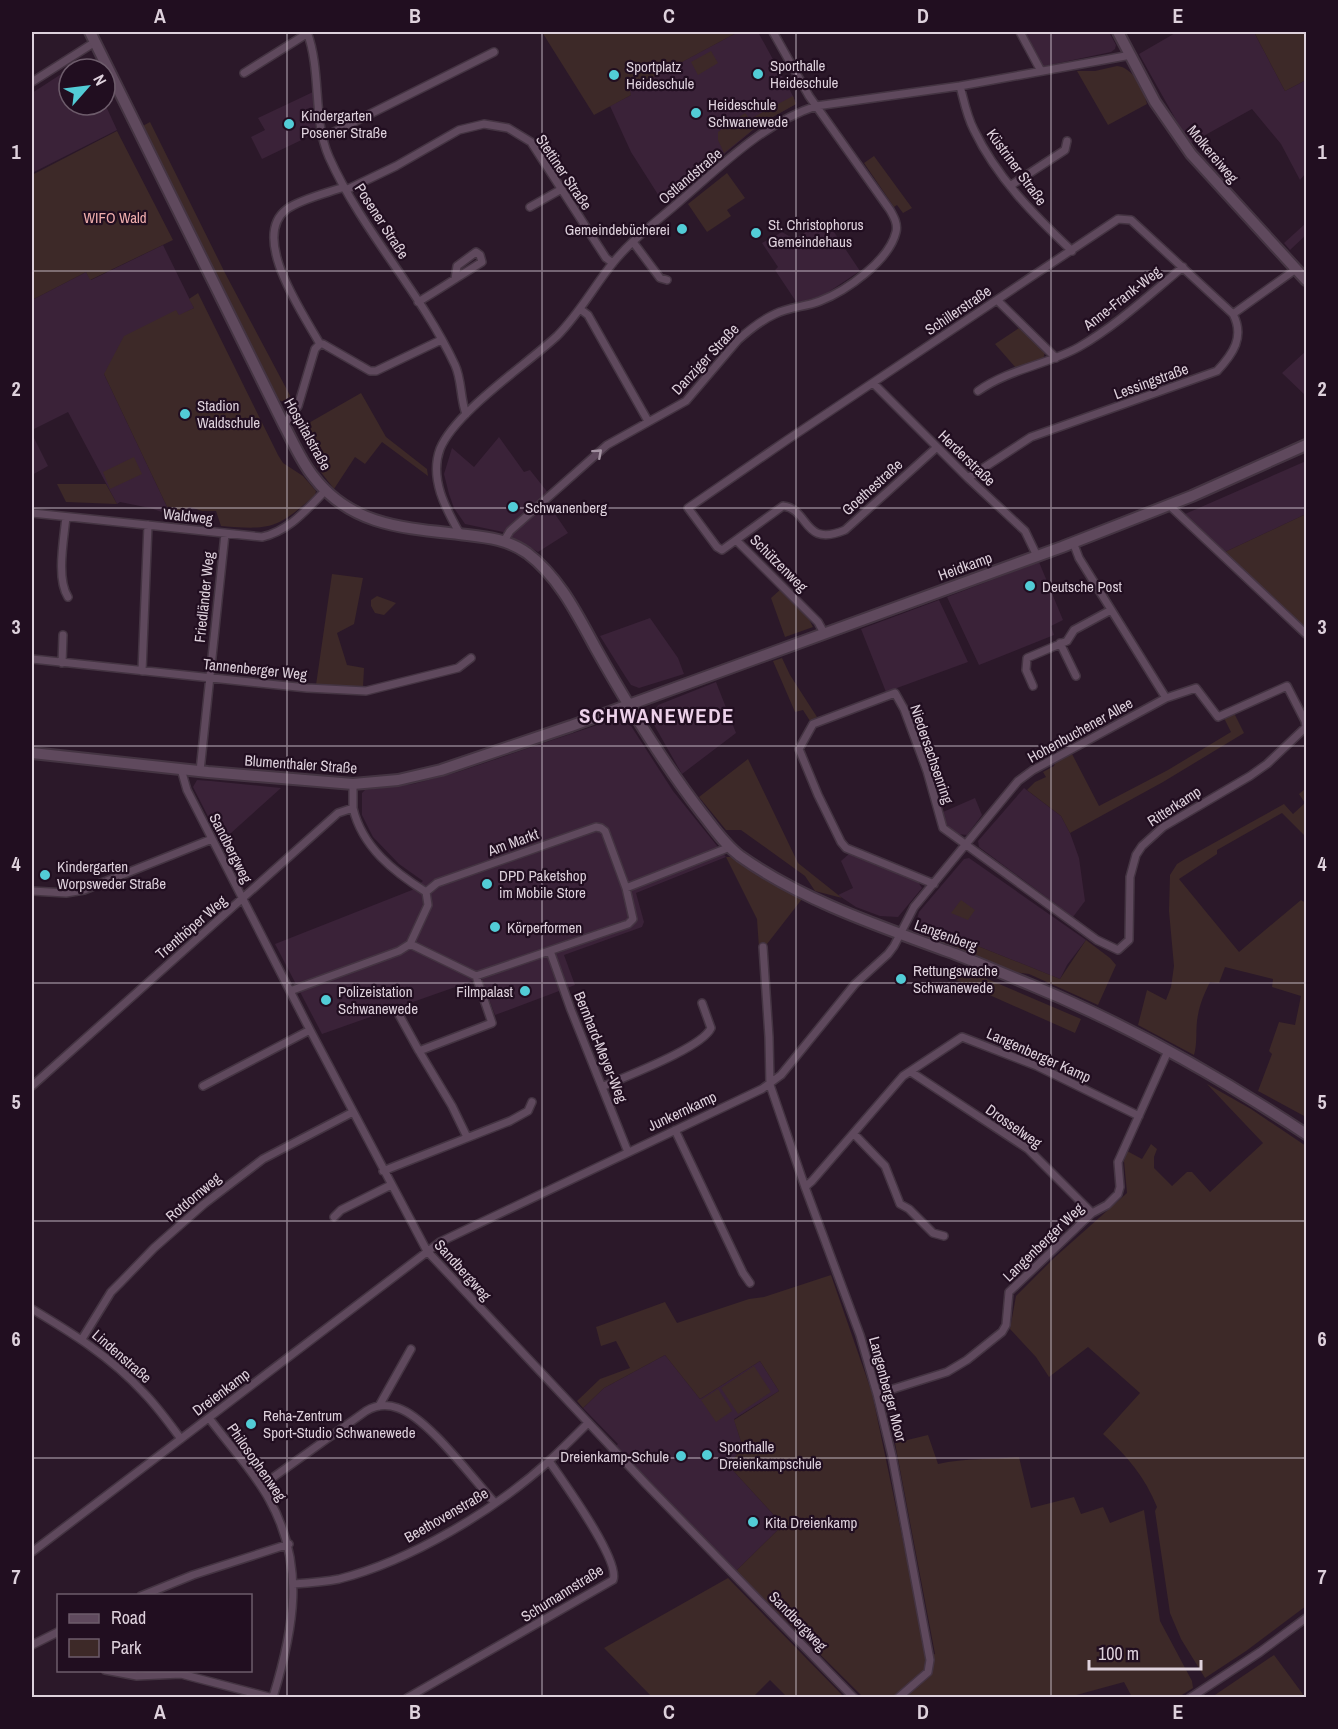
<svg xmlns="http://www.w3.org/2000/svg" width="1338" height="1729" font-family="'Archivo Narrow',sans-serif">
	<rect width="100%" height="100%" fill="#2b1829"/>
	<!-- built -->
	<path fill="#3a2238" d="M738,32H758L793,96L796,104L760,124L664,204L631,152L610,106L631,95L629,90Z
		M1015,32H1109L1116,45L1115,49L1111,52L1035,68Z
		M1177,32H1254L1285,91L1304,81L1306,86V173L1300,180L1281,144L1252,109L1191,143L1185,136L1139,54Z
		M69,69V105L105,104L117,130L32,173V93Z
		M313,92L316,133L262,159L251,137L265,130L258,118Z
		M826,220L860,271L824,295L797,303L775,270L778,267L762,243L782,232L794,239Z
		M1306,223V235L1290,250L1284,243Z
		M163,245L194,308L179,316L176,311L104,374L171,515L150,508L120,502L117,504L68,412L32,430V300L86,272L91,280Z
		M1306,351V396L1282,373Z
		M32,434L48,466L32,475Z
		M499,437L524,472L530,470L549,494L544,498L568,533L538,552L503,532L465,524L454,508L449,494L444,474L452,448L474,467Z
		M1306,461V514L1225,552L1185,514Z
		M1039,562L1063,620L1051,626L1054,635L979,665L947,597Z
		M939,600L968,662L886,692L861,629Z
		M650,618L678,658L684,674L639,688L631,685L625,676L600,636Z
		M716,682L736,733L682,774L653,723L654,712L658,705Z
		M612,720H619L631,726L673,791L726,857L636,893L644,922L642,927L564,955L575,985L495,1015L481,978L322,1034L275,944L412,890L423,881L399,864L373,837L362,815V793L365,790L413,784L458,772Z
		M197,780L211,781L281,788L221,842L193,787Z
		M1024,788L1061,816L1070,833L1079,858L1085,901L1073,917L979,847L978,841Z
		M975,798L982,815L967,835L957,834L947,826L943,812Z
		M850,853L918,882L922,888L898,917L880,916L856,907L838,895L853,888L841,861Z
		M969,858L1086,940L1067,965L1060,979L923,924L921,930L918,927L916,923L919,912L964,859Z
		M665,1355L700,1399L760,1361L779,1391L734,1419L743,1448L728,1465L783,1525L736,1571L616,1446L618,1444L583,1408L604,1388Z"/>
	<!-- green -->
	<path fill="#3d2928" d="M542,32H738L630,90L631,95L594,115Z
		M1254,32H1306V86L1304,81L1285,91Z
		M711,51L718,63L698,75L691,62Z
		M1117,66C1133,67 1144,90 1147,104L1108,125L1077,71H1095Z
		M793,96L796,104L760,124L724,153L718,140V132L745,113L750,119Z
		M150,122L225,273L294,403L291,404L275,399L141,127Z
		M117,131L173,240L90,280L86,272L32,300V175Z
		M874,156L912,208L903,213L897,205L894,207L864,163Z
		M727,173L745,198L727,210L731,216L707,232L688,204Z
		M198,293L278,455L283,463L303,476L316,491L315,495C277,529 271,530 221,526L216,511H202L190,507L171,515L104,374L124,336L176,310L179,315L194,308L189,299Z
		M1019,328L1045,352L1043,360L1016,368L995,344Z
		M361,393L386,437L427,469L428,476L382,442L365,464L355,457L334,489L320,471L300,428Z
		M134,457L142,474L110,489L103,472Z
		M57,484H106L117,504L66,502Z
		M1306,514V630L1225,552Z
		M332,574L363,578L354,624L337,633L347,665L364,668L363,687L316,685Z
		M781,589L808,617L813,627L785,637L771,598Z
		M377,596L396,603L384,615L375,613L371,606V600Z
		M782,658L790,675L817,717L810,721L803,710L795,712L773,661Z
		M1234,713L1244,733L1163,782L1070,833L1061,816L1027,790L1035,782L1046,777L1043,772L1054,766L1055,762L1072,754L1099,806L1168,770L1231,732L1224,718Z
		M748,759L798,863L842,898L815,891L805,876L741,830H726L699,797Z
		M1306,788V832L1304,835L1282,813L1217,850V854L1179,879L1239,952L1301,900L1306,903V1117L1258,1091L1272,1054L1269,1051L1279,1022L1295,1025L1301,996L1272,987L1273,979L1225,967L1219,983L1210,982C1205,992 1200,1003 1198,1015C1195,1028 1198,1042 1194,1055L1138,1025L1147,990L1166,1000L1171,987L1174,966L1169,911L1170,875L1177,864L1185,859L1284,804L1293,814L1305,803L1299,794Z
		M726,857H736L746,866L802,899L767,944L759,948L757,919Z
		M961,900L975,910L968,920L951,913Z
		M923,924L1060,979L1086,940L1110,958L1116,965L1098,1005L1029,974L1015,972L922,935Z
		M959,965L978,975L1081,1019L1075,1033L949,977Z
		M1207,1084L1251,1109L1306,1146V1606L1246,1651L1205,1678L1181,1639L1170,1613L1155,1511L1157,1507C1145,1477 1127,1456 1103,1434L1140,1393L1088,1347L1049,1377L1036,1357L1010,1329L1016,1296L1054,1258L1127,1193L1124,1161L1127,1151L1142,1159L1151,1144L1157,1149L1154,1157V1168L1172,1186L1187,1172H1192L1210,1192L1263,1143Z
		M831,1275L872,1393L927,1655L935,1654L895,1443L928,1435L938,1464C965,1458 992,1460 1019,1457L1031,1508L1074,1497L1081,1514L1103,1507L1110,1523L1144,1510L1160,1621L1192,1681L1193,1688L1177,1698L1132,1697L1124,1682L1069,1697H863L736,1571L783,1525L728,1465L743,1448L734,1420L779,1391L760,1361L700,1399L665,1355L604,1388L583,1408L577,1401L600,1379L630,1368L616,1341L601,1346L596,1327L665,1302L677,1323L749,1299L764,1297Z
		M754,1366L771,1392L738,1414L721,1388Z
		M718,1389L732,1411L716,1422L701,1400Z
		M728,1578L844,1697H787L770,1680L753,1697H652L604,1648Z
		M1274,1655L1302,1693L1304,1697H1212Z"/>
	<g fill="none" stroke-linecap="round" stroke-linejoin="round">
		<defs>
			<path id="street" d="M307,32C322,72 312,118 329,157C362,231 421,292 455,365C462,380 460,398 466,414
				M1020,32L1041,71
				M244,73L308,33
				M32,82L95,42
				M960,86C964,101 967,117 974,130C997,178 1035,216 1072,251
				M322,138L494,52
				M1010,186L1065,150L1067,141
				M346,190L396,166L459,130L484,124L508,128L531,142L606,258L613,263
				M530,207L560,190
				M633,242L660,278L667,280
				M997,300L1056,358
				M418,302C440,289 461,275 482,262L480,255L476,252L457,266L455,279
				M580,309L588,315L648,421
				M320,344H323L370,371H376L441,340
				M873,383L968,478L1025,531L1037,556
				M978,391C1009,369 1047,365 1079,347C1117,325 1149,295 1183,267
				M284,425L298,406L315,349L320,344C304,315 249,237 287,209C301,199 327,193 344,187
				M968,478L1031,437L1217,371C1233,354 1245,337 1233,314L1296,269
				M1169,505L1306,634
				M32,513L262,537C289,531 306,510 325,491
				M66,517C64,538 56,579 68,597
				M460,534C446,509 429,479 440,449C455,412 526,365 557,336C579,314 593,288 612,264C631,240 656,222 679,202C721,166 762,124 816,106L960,86L1131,55
				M736,540L783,506C810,509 802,548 845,530L936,448
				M504,541L510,531L607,445L686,401L738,340C749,330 762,320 775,314C789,307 805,307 820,301C846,291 889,261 896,232C898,224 894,217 890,210L809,96L773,32
				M824,633L818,622L736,540L722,550L717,547L688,508L787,440L1118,219L1131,220L1233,314
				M1060,643L1076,676
				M32,659L307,688L366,691L458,668L471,658
				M62,663L63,635
				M142,671L148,525
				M1033,686L1026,670L1027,658L1067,641L1074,630L1111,610
				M181,769L187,790L310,1030L427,1251L646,1484L854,1698
				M200,771L225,534
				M353,808C362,847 394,872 426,892
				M934,884L846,848L841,842L818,795L799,749L813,724L895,693L904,709L927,771L943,828L1097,940L1118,950L1129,940L1130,877L1136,855L1142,846L1163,827L1250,776L1267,764L1306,727L1305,721L1287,686L1218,717L1196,688L1166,698
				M32,891L66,893L84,890L212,839
				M410,944L476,976L628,924L633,919L626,888
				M763,947L769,1037L770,1085L805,1187L860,1335L877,1394L892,1456L930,1660L928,1672L898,1698
				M550,951L571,1010L628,1152
				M290,991L399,951L410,944L428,905L426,892L437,883L596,827L601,828L605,831L626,888L730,847
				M398,1013L419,1051
				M911,1072L1028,1149L1092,1213
				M32,1086L338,813L353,808V784
				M203,1086L310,1030
				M602,1087C624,1077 702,1048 711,1028L702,1003
				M675,1130L743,1273L750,1283
				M854,1134L885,1166L900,1204L909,1209L933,1233L944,1236
				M467,1137L452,1106L419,1051L492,1023L476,976
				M383,1171L510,1121L528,1111L532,1102
				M805,1187L812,1181L903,1076L962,1037L1037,1066L1139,1116
				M334,1217L341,1210L391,1185
				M32,1309C72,1333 111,1357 143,1392C157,1406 169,1423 181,1439
				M82,1339L111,1292L121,1282L154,1248L204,1204L263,1159L353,1112
				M877,1394L947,1372L967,1360L1002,1332L1006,1325L1009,1292L1092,1213L1107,1205L1118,1194L1120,1187L1118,1162L1168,1051
				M379,1406L411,1349
				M209,1418C229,1445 253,1470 269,1499C306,1565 294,1629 273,1697
				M261,1486L366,1411C376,1405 387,1404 398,1408C428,1418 472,1478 495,1503
				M32,1552L440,1242L762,1089L781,1075L855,984L888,954L894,946L914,907L1018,781L1033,770L1166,698L1079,558L1073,542
				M293,1584C309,1583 324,1582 339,1579C410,1561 495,1510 549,1461C562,1449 575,1436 588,1423
				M141,1596L193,1575L289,1544
				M32,1645L58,1632
				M105,1670L137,1676L181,1674L273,1698
				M407,1698L613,1580C621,1561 562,1480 549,1461
				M1190,1698L1260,1652L1306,1618"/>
			<path id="secondary" d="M90,32L284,425C293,442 301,461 313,476C350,525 402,528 459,534C483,537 506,538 527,553C559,577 577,614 595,647C627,704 661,760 701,812C713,827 724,844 740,856C802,900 876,925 947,951C975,961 1003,974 1031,985C1128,1025 1220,1077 1306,1134
				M1118,32L1155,102L1191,154L1306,280
				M32,753L208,772L353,784L398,780L441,770L571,726L1062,547L1192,496L1306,445"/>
		</defs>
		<!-- street casing -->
		<use href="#street" stroke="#443442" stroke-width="10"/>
		<!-- secondary casing -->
		<use href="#secondary" stroke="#443442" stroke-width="14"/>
		<!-- street -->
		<use href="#street" stroke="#5f495d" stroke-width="7"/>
		<!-- secondary -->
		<use href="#secondary" stroke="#5f495d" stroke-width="10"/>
	</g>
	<!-- one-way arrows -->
	<defs><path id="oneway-chevron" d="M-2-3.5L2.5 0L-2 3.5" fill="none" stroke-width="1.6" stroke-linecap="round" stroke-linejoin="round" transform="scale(1.5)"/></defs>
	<use stroke="#a594a3" href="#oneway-chevron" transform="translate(598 453) rotate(-42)"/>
	<!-- grid -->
	<path fill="none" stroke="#ded1dc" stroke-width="1.5" stroke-opacity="0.55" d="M287,32V1698M542,32V1698M796,32V1698M1051,32V1698M32,271H1306M32,508H1306M32,746H1306M32,983H1306M32,1221H1306M32,1458H1306"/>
	<!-- markers -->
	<g fill="#52ccd6" stroke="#210e20" stroke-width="2">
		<circle cx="758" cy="74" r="6"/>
		<circle cx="614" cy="75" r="6"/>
		<circle cx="696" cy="113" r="6"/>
		<circle cx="289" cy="124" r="6"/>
		<circle cx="682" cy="229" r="6"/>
		<circle cx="756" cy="233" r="6"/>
		<circle cx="185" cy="414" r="6"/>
		<circle cx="513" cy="507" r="6"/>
		<circle cx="1030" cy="586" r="6"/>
		<circle cx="45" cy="875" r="6"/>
		<circle cx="487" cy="884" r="6"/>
		<circle cx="495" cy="927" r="6"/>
		<circle cx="901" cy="979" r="6"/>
		<circle cx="525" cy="991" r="6"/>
		<circle cx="326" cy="1000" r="6"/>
		<circle cx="251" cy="1424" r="6"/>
		<circle cx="707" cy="1455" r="6"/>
		<circle cx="681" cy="1456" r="6"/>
		<circle cx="753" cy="1522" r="6"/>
	</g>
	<g text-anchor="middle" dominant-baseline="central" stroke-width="4.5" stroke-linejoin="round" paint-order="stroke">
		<!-- poi labels -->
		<g font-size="15" fill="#ded1dc" stroke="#210e20" text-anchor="start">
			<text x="770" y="65">Sporthalle<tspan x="770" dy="17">Heideschule</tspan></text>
			<text x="626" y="66">Sportplatz<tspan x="626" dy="17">Heideschule</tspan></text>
			<text x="708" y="104">Heideschule<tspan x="708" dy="17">Schwanewede</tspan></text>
			<text x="301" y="115">Kindergarten<tspan x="301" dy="17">Posener Straße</tspan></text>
			<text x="768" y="224">St. Christophorus<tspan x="768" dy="17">Gemeindehaus</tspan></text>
			<text x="670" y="229" text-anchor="end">Gemeindebücherei</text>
			<text x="197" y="405">Stadion<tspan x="197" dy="17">Waldschule</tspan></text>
			<text x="525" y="507">Schwanenberg</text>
			<text x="1042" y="586">Deutsche Post</text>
			<text x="57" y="866">Kindergarten<tspan x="57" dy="17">Worpsweder Straße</tspan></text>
			<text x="499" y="875">DPD Paketshop<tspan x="499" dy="17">im Mobile Store</tspan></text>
			<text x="507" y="927">Körperformen</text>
			<text x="913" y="970">Rettungswache<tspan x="913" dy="17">Schwanewede</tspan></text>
			<text x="338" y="991">Polizeistation<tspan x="338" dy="17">Schwanewede</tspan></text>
			<text x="513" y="991" text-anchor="end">Filmpalast</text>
			<text x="263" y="1415">Reha-Zentrum<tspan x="263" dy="17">Sport-Studio Schwanewede</tspan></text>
			<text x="719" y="1446">Sporthalle<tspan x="719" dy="17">Dreienkampschule</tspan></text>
			<text x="669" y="1456" text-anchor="end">Dreienkamp-Schule</text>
			<text x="765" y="1522">Kita Dreienkamp</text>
		</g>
		<!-- street labels -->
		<g font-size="15" fill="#ded1dc" stroke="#210e20">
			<text transform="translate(1213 154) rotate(50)">Molkereiweg</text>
			<text transform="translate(1017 167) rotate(54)">Küstriner Straße</text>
			<text transform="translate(564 172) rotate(56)">Stettiner Straße</text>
			<text transform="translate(690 176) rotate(-40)">Ostlandstraße</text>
			<text transform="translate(382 221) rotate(57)">Posener Straße</text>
			<text transform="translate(1122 298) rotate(-38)">Anne-Frank-Weg</text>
			<text transform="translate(958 310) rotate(-34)">Schillerstraße</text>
			<text transform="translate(705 359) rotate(-47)">Danziger Straße</text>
			<text transform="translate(1151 381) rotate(-20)">Lessingstraße</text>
			<text transform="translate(308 434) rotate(61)">Hospitalstraße</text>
			<text transform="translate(967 458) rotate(44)">Herderstraße</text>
			<text transform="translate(872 487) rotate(-42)">Goethestraße</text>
			<text transform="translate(188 516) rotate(6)">Waldweg</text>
			<text transform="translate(779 563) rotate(45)">Schützenweg</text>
			<text transform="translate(965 566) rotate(-20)">Heidkamp</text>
			<text transform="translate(204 597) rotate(-84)">Friedländer Weg</text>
			<text transform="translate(255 669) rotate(6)">Tannenberger Weg</text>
			<text transform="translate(1080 730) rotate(-29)">Hohenbuchener Allee</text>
			<text transform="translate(932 754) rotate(71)">Niedersachsenring</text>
			<text transform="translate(301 764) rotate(4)">Blumenthaler Straße</text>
			<text transform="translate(1174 806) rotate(-33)">Ritterkamp</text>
			<text transform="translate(513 842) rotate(-20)">Am Markt</text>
			<text transform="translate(231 848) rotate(63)">Sandbergweg</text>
			<text transform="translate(191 927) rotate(-41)">Trenthöper Weg</text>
			<text transform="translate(946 935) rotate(20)">Langenberg</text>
			<text transform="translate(601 1047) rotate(68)">Bernhard-Meyer-Weg</text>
			<text transform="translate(1039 1055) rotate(24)">Langenberger Kamp</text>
			<text transform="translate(682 1111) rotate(-25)">Junkernkamp</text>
			<text transform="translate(1014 1126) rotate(35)">Drosselweg</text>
			<text transform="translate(193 1197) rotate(-40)">Rotdornweg</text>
			<text transform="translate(1043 1242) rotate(-44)">Langenberger Weg</text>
			<text transform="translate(463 1270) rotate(48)">Sandbergweg</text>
			<text transform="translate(122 1356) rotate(41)">Lindenstraße</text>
			<text transform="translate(888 1389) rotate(75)">Langenberger Moor</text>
			<text transform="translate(221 1392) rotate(-37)">Dreienkamp</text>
			<text transform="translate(257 1462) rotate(55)">Philosophenweg</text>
			<text transform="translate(446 1515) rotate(-30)">Beethovenstraße</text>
			<text transform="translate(562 1593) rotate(-32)">Schumannstraße</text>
			<text transform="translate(798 1621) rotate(46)">Sandbergweg</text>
		</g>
		<!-- park labels -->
		<g font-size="15" fill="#f0aead" stroke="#210e20">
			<text x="115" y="217">WIFO Wald</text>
		</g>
		<!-- district labels -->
		<g font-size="21" font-weight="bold" letter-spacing="1.5" fill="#ecd1e9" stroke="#210e20">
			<text x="657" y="715">SCHWANEWEDE</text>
		</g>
	</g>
	<!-- border -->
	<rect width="1338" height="1729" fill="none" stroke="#210e20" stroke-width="66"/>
	<!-- legend -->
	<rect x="57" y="1594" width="195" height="78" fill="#210e20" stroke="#6d5c6b" stroke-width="1.5"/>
	<rect x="69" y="1614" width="30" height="9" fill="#5f495d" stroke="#6d5c6b" stroke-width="1.5"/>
	<text x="111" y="1624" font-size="18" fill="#ded1dc">Road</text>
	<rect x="69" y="1639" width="30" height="18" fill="#3d2928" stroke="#6d5c6b" stroke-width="1.5"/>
	<text x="111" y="1654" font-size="18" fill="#ded1dc">Park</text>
	<!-- north arrow -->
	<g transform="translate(87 87) rotate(62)"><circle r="28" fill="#210e20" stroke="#6d5c6b" stroke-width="1.5"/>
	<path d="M0-4.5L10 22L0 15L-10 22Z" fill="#52ccd6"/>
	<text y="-9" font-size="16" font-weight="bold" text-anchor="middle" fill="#ded1dc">N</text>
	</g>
	<!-- scale -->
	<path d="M1089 1660v9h112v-9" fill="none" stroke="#ded1dc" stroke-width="3"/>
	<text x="1098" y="1660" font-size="18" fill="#ded1dc" stroke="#210e20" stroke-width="4.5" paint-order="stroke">100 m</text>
	<rect x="33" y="33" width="1272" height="1663" fill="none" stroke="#ded1dc" stroke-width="2"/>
	<g font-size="20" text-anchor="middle" font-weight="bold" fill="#ded1dc">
		<text x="160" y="23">A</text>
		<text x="415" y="23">B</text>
		<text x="669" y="23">C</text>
		<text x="923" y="23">D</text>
		<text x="1178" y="23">E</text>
		<text x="16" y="159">1</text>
		<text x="1322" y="159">1</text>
		<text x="16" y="396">2</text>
		<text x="1322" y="396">2</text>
		<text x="16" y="634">3</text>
		<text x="1322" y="634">3</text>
		<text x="16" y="871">4</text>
		<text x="1322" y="871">4</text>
		<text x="16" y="1109">5</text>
		<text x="1322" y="1109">5</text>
		<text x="16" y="1346">6</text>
		<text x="1322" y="1346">6</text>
		<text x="16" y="1584">7</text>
		<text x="1322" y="1584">7</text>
		<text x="160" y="1719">A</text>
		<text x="415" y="1719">B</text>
		<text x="669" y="1719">C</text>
		<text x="923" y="1719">D</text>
		<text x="1178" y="1719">E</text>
	</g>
</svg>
